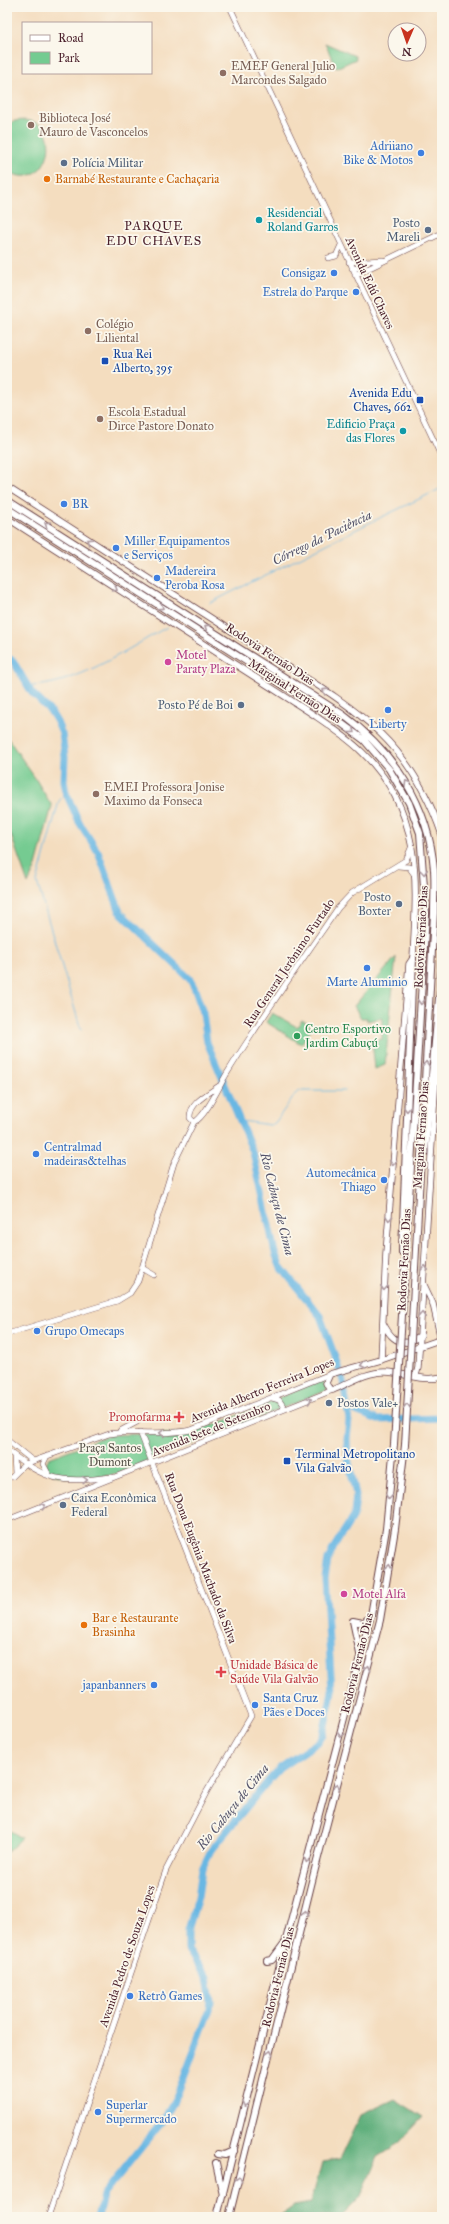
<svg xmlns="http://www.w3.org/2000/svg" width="449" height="2224" font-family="'IM FELL Great Primer',serif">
	<rect width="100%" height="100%" fill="#fbf7ec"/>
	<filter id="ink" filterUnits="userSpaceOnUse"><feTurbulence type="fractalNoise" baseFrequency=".025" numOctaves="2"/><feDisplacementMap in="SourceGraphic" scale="8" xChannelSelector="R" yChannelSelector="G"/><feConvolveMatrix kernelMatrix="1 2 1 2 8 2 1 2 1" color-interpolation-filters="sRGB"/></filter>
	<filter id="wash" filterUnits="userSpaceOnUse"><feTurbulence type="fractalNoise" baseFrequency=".012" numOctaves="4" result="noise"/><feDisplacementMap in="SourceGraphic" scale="16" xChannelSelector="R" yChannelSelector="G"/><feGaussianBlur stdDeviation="0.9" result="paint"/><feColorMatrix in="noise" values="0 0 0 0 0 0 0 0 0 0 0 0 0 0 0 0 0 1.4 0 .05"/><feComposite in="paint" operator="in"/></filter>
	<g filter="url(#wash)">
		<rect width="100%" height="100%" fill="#f4ddbf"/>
		<!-- green -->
		<path fill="#74cb91" stroke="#5f755e" d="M325,43L355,56L356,59L336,68Z
			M15,121C70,111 51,198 7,171V124Z
			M7,737L35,778L52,806L36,866L28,884L11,835L7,833Z
			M396,957L385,1065L375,1069L372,1041L382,1039V1018L367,1021V1018H361L354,1006Z
			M272,1013L297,1027L302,1020L313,1027L301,1044L266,1022Z
			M325,1378L324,1385L328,1390L113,1475C92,1477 59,1485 44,1466L49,1458L108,1435L188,1433L227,1420Z
			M7,1829L22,1838L7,1852Z"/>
		<!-- forest -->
		<path fill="#5faf7b" stroke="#546753" d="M395,2099L423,2117L399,2143L378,2156L360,2198L341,2217H278L294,2206L311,2203L322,2162L340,2159L361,2115Z"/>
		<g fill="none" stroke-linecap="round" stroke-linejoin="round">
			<!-- stream -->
			<path stroke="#69b7e3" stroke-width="1" d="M210,603L359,528L442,488
				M27,686C74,687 127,649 167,627
				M66,793L59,801L37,882L81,1030
				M7,1051V1056
				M242,1121L270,1125L275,1123L295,1094L300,1091H345"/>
			<!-- river -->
			<path stroke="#69b7e3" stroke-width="7" d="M7,657L13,661L32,693L51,712L57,722L62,734L65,757L64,781L66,793L79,822L98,852L120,912L189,978L194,987L203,1013L207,1042L253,1152L275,1253L280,1266L320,1316L334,1354L343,1381L349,1420L347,1439L348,1458L356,1495L354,1515L334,1547L328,1560L325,1578L332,1691L323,1735L318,1742L280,1768L269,1780L211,1850L202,1869L198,1897L188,1930V1950L207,1978L211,2001L210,2009L176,2098L162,2122L103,2195L98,2217
				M348,1408L378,1420L442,1418"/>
		</g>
	</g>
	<g filter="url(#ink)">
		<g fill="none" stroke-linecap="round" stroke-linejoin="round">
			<defs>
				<path id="secondary" d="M230,7L442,458
					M328,258L336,256L341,245
					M349,262L383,260
					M352,268H367
					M355,275L442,233
					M398,866L409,867L414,874
					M194,1122L190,1118C189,1103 208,1094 219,1086
					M142,1268L154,1275
					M7,1334L117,1301L130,1293L138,1281L174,1163L194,1122C205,1118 220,1085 226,1075C261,1018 300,963 338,908L352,893L406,860L411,848
					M272,1398L279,1400L285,1409
					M120,1431L137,1422
					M110,1434C137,1430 164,1436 191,1430L330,1374
					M7,1440L33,1461
					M7,1450C47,1482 62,1483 112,1477
					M14,1456L15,1473
					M47,1456L43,1464L49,1475
					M12,1477L25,1464L112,1433
					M7,1520L333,1390
					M48,2217L166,1870L207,1791L251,1716L140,1432"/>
				<path id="primary" d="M424,1285L433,1304L441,1340
					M383,1323C389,1335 396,1344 410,1342L421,1335
					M442,1339L381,1360L330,1374L326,1383L328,1387L333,1390C349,1383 368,1371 386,1372C405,1373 423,1382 442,1377
					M381,1360L386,1253L409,964L413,958
					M414,1376L416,1375L418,1368L439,1027"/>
				<path id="trunk" d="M7,487C89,540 171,592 253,645C296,673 343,697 380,733C408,760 429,797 442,835
					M7,518L314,715C330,726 348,738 362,752C423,811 417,880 413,958
					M439,998L442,942"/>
				<path id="motorway" d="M7,500L342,714C394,752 429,805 434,870C435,884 434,899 434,913L415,1268
					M7,508L333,717L364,740L389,769L409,803L420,833L426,913L405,1267
					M425,1152L439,998
					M402,1252L413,958
					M353,1621L360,1654
					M353,1621L363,1623L370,1617
					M267,1961L272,1960L283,1945
					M218,2154L225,2155L234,2151
					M216,2163L223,2195
					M217,2217L286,1940L371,1615L386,1529L394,1444
					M229,2217L315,1869L380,1620L395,1529L405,1445"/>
			</defs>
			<!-- secondary casing -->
			<use href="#secondary" stroke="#643c41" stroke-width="6"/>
			<!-- primary casing -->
			<use href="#primary" stroke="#643c41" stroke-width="7"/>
			<!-- trunk casing -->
			<use href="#trunk" stroke="#643c41" stroke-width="7"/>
			<!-- motorway casing -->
			<use href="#motorway" stroke="#643c41" stroke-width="8"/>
			<!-- secondary -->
			<use href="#secondary" stroke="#fff" stroke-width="5"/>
			<!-- primary -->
			<use href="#primary" stroke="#fff" stroke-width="5.5"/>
			<!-- trunk -->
			<use href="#trunk" stroke="#fff" stroke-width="5.5"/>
			<!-- motorway -->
			<use href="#motorway" stroke="#fff" stroke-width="6"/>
			<defs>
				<path id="motorway-bridge" d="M394,1444L405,1267
					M405,1445L415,1268"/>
			</defs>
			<!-- motorway-bridge casing -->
			<use href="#motorway-bridge" stroke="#643c41" stroke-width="8" stroke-linecap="butt"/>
			<!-- motorway-bridge -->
			<use href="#motorway-bridge" stroke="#fff" stroke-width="6"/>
		</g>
		<!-- one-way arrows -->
		<defs><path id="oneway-chevron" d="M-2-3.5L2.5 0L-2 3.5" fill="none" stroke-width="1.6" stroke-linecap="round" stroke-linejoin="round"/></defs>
		<g stroke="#ae9aa0">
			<use href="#oneway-chevron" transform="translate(47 524) rotate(-148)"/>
			<use href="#oneway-chevron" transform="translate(89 541) rotate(-146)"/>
			<use href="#oneway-chevron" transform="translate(115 589) rotate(33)"/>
			<use href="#oneway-chevron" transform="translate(161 607) rotate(33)"/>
			<use href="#oneway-chevron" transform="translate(207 627) rotate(-147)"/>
			<use href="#oneway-chevron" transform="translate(325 691) rotate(-147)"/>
			<use href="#oneway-chevron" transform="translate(352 731) rotate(39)"/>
			<use href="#oneway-chevron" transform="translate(407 783) rotate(-121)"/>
			<use href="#oneway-chevron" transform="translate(424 872) rotate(85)"/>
			<use href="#oneway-chevron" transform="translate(421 1002) rotate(93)"/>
			<use href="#oneway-chevron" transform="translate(426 1064) rotate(-87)"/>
			<use href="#oneway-chevron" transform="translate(407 1109) rotate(92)"/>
			<use href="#oneway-chevron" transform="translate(393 1163) rotate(95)"/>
			<use href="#oneway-chevron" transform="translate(389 1218) rotate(95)"/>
			<use href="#oneway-chevron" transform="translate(425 1268) rotate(-87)"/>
			<use href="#oneway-chevron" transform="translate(384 1288) rotate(93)"/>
			<use href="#oneway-chevron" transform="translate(422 1315) rotate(-87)"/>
			<use href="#oneway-chevron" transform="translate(363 1365) rotate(166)"/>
			<use href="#oneway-chevron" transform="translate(309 1400) rotate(-22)"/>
			<use href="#oneway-chevron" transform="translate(407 1406) rotate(-87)"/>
			<use href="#oneway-chevron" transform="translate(162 1433) rotate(-178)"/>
			<use href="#oneway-chevron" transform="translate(85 1480) rotate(-4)"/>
			<use href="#oneway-chevron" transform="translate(389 1497) rotate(95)"/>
			<use href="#oneway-chevron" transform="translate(43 1506) rotate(-21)"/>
			<use href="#oneway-chevron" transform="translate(389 1567) rotate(-80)"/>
			<use href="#oneway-chevron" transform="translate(368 1668) rotate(-75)"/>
			<use href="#oneway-chevron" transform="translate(341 1735) rotate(105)"/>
			<use href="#oneway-chevron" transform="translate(337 1787) rotate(-76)"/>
			<use href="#oneway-chevron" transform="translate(307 1860) rotate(105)"/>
			<use href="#oneway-chevron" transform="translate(305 1913) rotate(-76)"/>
			<use href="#oneway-chevron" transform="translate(270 2053) rotate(-76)"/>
			<use href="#oneway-chevron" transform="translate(245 2104) rotate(104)"/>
			<use href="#oneway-chevron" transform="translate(239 2179) rotate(-75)"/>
		</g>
	</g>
	<!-- markers -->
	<g fill="#8d6e63" stroke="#fbf7ec" stroke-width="1.5">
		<circle cx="223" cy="73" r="4"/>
		<circle cx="31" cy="125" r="4"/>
		<circle cx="88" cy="331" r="4"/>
		<circle cx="100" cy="419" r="4"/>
		<circle cx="96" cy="794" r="4"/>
	</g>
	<g fill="#3f7fe0" stroke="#fbf7ec" stroke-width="1.5">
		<circle cx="421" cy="153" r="4"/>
		<circle cx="334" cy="273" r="4"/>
		<circle cx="356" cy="292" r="4"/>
		<circle cx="64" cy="504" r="4"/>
		<circle cx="116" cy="548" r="4"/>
		<circle cx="157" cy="578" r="4"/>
		<circle cx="388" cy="710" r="4"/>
		<circle cx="367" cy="968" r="4"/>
		<circle cx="36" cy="1154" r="4"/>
		<circle cx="384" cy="1180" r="4"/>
		<circle cx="37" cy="1331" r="4"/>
		<circle cx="154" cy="1685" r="4"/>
		<circle cx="255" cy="1705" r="4"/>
		<circle cx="130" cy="1996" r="4"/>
		<circle cx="98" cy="2112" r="4"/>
	</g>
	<g fill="#5c6f8a" stroke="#fbf7ec" stroke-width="1.5">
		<circle cx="64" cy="163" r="4"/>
		<circle cx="428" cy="230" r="4"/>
		<circle cx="241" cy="705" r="4"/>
		<circle cx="399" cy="904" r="4"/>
		<circle cx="329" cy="1403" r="4"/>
		<circle cx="63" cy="1505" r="4"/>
	</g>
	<g fill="#e8710a" stroke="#fbf7ec" stroke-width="1.5">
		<circle cx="47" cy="179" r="4"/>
		<circle cx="84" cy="1625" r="4"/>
	</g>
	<g fill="#0f9aa8" stroke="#fbf7ec" stroke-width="1.5">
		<circle cx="259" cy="220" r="4"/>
		<circle cx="403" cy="431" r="4"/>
	</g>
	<g fill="#1a4fb4" stroke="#fbf7ec" stroke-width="1.5">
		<rect x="101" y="357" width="8" height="8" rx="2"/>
		<rect x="416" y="396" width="8" height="8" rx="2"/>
		<rect x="283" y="1457" width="8" height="8" rx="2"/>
	</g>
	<g fill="#d1479c" stroke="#fbf7ec" stroke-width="1.5">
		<circle cx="168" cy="662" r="4"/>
		<circle cx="344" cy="1594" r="4"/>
	</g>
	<circle fill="#2e9e5b" stroke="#fbf7ec" stroke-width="1.5" cx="297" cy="1036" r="4"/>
	<g fill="#e0444e" stroke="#fbf7ec" stroke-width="1.5">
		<path d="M177 1411h4v4h4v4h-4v4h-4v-4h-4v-4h4z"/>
		<path d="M219 1666h4v4h4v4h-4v4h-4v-4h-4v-4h4z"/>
	</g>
	<g text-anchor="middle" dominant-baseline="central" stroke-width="3.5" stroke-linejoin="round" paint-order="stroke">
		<!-- education labels -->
		<g font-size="12" fill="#785e54" stroke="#fbf7ec" text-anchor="start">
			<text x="231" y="66">EMEF General Julio<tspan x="231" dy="14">Marcondes Salgado</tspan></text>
			<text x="39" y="118">Biblioteca José<tspan x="39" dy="14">Mauro de Vasconcelos</tspan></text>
			<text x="96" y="324">Colégio<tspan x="96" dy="14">Liliental</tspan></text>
			<text x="108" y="412">Escola Estadual<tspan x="108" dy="14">Dirce Pastore Donato</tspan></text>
			<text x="104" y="787">EMEI Professora Jonise<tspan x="104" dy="14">Maximo da Fonseca</tspan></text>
		</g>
		<!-- shop labels -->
		<g font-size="12" fill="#366cbe" stroke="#fbf7ec" text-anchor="start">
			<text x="413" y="146" text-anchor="end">Adriiano<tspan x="413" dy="14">Bike &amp; Motos</tspan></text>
			<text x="326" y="273" text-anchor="end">Consigaz</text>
			<text x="348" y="292" text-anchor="end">Estrela do Parque</text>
			<text x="72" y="504">BR</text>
			<text x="124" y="541">Miller Equipamentos<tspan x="124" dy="14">e Serviços</tspan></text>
			<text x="165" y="571">Madereira<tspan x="165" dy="14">Peroba Rosa</tspan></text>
			<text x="388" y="724" text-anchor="middle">Liberty</text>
			<text x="367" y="982" text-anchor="middle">Marte Aluminio</text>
			<text x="44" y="1147">Centralmad<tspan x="44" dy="14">madeiras&amp;telhas</tspan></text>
			<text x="376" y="1173" text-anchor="end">Automecânica<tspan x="376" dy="14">Thiago</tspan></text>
			<text x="45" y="1331">Grupo Omecaps</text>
			<text x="146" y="1685" text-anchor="end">japanbanners</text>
			<text x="263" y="1698">Santa Cruz<tspan x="263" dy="14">Pães e Doces</tspan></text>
			<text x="138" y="1996">Retrô Games</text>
			<text x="106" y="2105">Superlar<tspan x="106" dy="14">Supermercado</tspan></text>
		</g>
		<!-- service labels -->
		<g font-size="12" fill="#4e5e75" stroke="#fbf7ec" text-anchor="start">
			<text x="72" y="163">Polícia Militar</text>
			<text x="420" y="223" text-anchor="end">Posto<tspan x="420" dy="14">Mareli</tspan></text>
			<text x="233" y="705" text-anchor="end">Posto Pé de Boi</text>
			<text x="391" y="897" text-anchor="end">Posto<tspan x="391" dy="14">Boxter</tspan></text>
			<text x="337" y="1403">Postos Vale+</text>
			<text x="71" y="1498">Caixa Econômica<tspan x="71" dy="14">Federal</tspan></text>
		</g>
		<!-- food labels -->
		<g font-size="12" fill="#c56008" stroke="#fbf7ec" text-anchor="start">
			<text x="55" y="179">Barnabé Restaurante e Cachaçaria</text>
			<text x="92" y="1618">Bar e Restaurante<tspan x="92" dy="14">Brasinha</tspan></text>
		</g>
		<!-- culture labels -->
		<g font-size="12" fill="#0d838f" stroke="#fbf7ec" text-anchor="start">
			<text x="267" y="213">Residencial<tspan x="267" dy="14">Roland Garros</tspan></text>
			<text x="395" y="424" text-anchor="end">Edificio Praça<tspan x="395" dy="14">das Flores</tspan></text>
		</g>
		<!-- street labels -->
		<g font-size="12" fill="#4a1f2b" stroke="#fbf7ec">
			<text transform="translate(370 283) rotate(65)">Avenida Edú Chaves</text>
			<text transform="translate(270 654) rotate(33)">Rodovia Fernão Dias</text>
			<text transform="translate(295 691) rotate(33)">Marginal Fernão Dias</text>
			<text transform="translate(421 937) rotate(-87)">Rodovia Fernão Dias</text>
			<text transform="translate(289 963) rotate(-56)">Rua General Jerônimo Furtado</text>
			<text transform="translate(421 1135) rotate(-86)">Marginal Fernão Dias</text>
			<text transform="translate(404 1260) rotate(-87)">Rodovia Fernão Dias</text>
			<text transform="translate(262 1390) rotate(-22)">Avenida Alberto Ferreira Lopes</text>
			<text transform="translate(211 1429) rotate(-22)">Avenida Sete de Setembro</text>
			<text transform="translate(201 1558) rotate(69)">Rua Dona Eugênia Machado da Silva</text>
			<text transform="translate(357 1663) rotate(-76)">Rodovia Fernão Dias</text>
			<text transform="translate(127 1956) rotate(-71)">Avenida Pedro de Souza Lopes</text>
			<text transform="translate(278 1977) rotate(-76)">Rodovia Fernão Dias</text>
		</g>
		<!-- transit labels -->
		<g font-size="12" fill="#164399" stroke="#fbf7ec" text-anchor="start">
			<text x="113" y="354">Rua Rei<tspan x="113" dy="14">Alberto, 395</tspan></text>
			<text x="412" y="393" text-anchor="end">Avenida Edu<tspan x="412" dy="14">Chaves, 662</tspan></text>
			<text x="295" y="1454">Terminal Metropolitano<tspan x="295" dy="14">Vila Galvão</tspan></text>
		</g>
		<!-- hotel labels -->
		<g font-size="12" fill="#b23c85" stroke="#fbf7ec" text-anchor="start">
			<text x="176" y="655">Motel<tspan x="176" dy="14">Paraty Plaza</tspan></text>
			<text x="352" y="1594">Motel Alfa</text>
		</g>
		<!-- leisure labels -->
		<g font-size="12" fill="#27864d" stroke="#fbf7ec" text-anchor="start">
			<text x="305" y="1029">Centro Esportivo<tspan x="305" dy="14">Jardim Cabuçú</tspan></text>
		</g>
		<!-- health labels -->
		<g font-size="12" fill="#be3a42" stroke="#fbf7ec" text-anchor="end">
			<text x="171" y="1417">Promofarma</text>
			<text x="230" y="1665" text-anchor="start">Unidade Básica de<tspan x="230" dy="14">Saúde Vila Galvão</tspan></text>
		</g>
		<!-- park labels -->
		<g font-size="12" fill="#57534a" stroke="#fbf7ec">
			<text x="110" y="1448">Praça Santos<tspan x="110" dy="14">Dumont</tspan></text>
		</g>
		<!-- neighbourhood labels -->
		<g font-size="13" letter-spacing="1" fill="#4a1f2b" stroke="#fbf7ec">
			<text x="154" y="226">PARQUE<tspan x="154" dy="15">EDU CHAVES</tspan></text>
		</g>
		<!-- water labels -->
		<g font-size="13" font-style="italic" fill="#55546b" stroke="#fbf7ec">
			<text transform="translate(322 538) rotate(-26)">Córrego da Paciência</text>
			<text transform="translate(277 1204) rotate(76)">Rio Cabuçu de Cima</text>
			<text transform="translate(233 1807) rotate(-51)">Rio Cabuçu de Cima</text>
		</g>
	</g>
	<!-- margin -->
	<rect width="449" height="2224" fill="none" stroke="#fbf7ec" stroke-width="24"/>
	<!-- legend -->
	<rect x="22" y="22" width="130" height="52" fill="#fbf7ec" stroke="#b4a19f"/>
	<rect x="30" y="35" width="20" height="6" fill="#ffffff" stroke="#b4a19f"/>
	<text x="58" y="42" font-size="12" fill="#4a1f2b">Road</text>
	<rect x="30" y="52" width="20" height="12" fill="#74cb91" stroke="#b4a19f"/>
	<text x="58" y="62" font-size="12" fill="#4a1f2b">Park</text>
	<!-- north arrow -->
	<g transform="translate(407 42) rotate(182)"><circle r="19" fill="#fbf7ec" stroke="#b4a19f"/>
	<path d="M0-3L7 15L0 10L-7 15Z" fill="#c8321e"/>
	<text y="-6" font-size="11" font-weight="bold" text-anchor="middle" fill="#4a1f2b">N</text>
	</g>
</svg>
